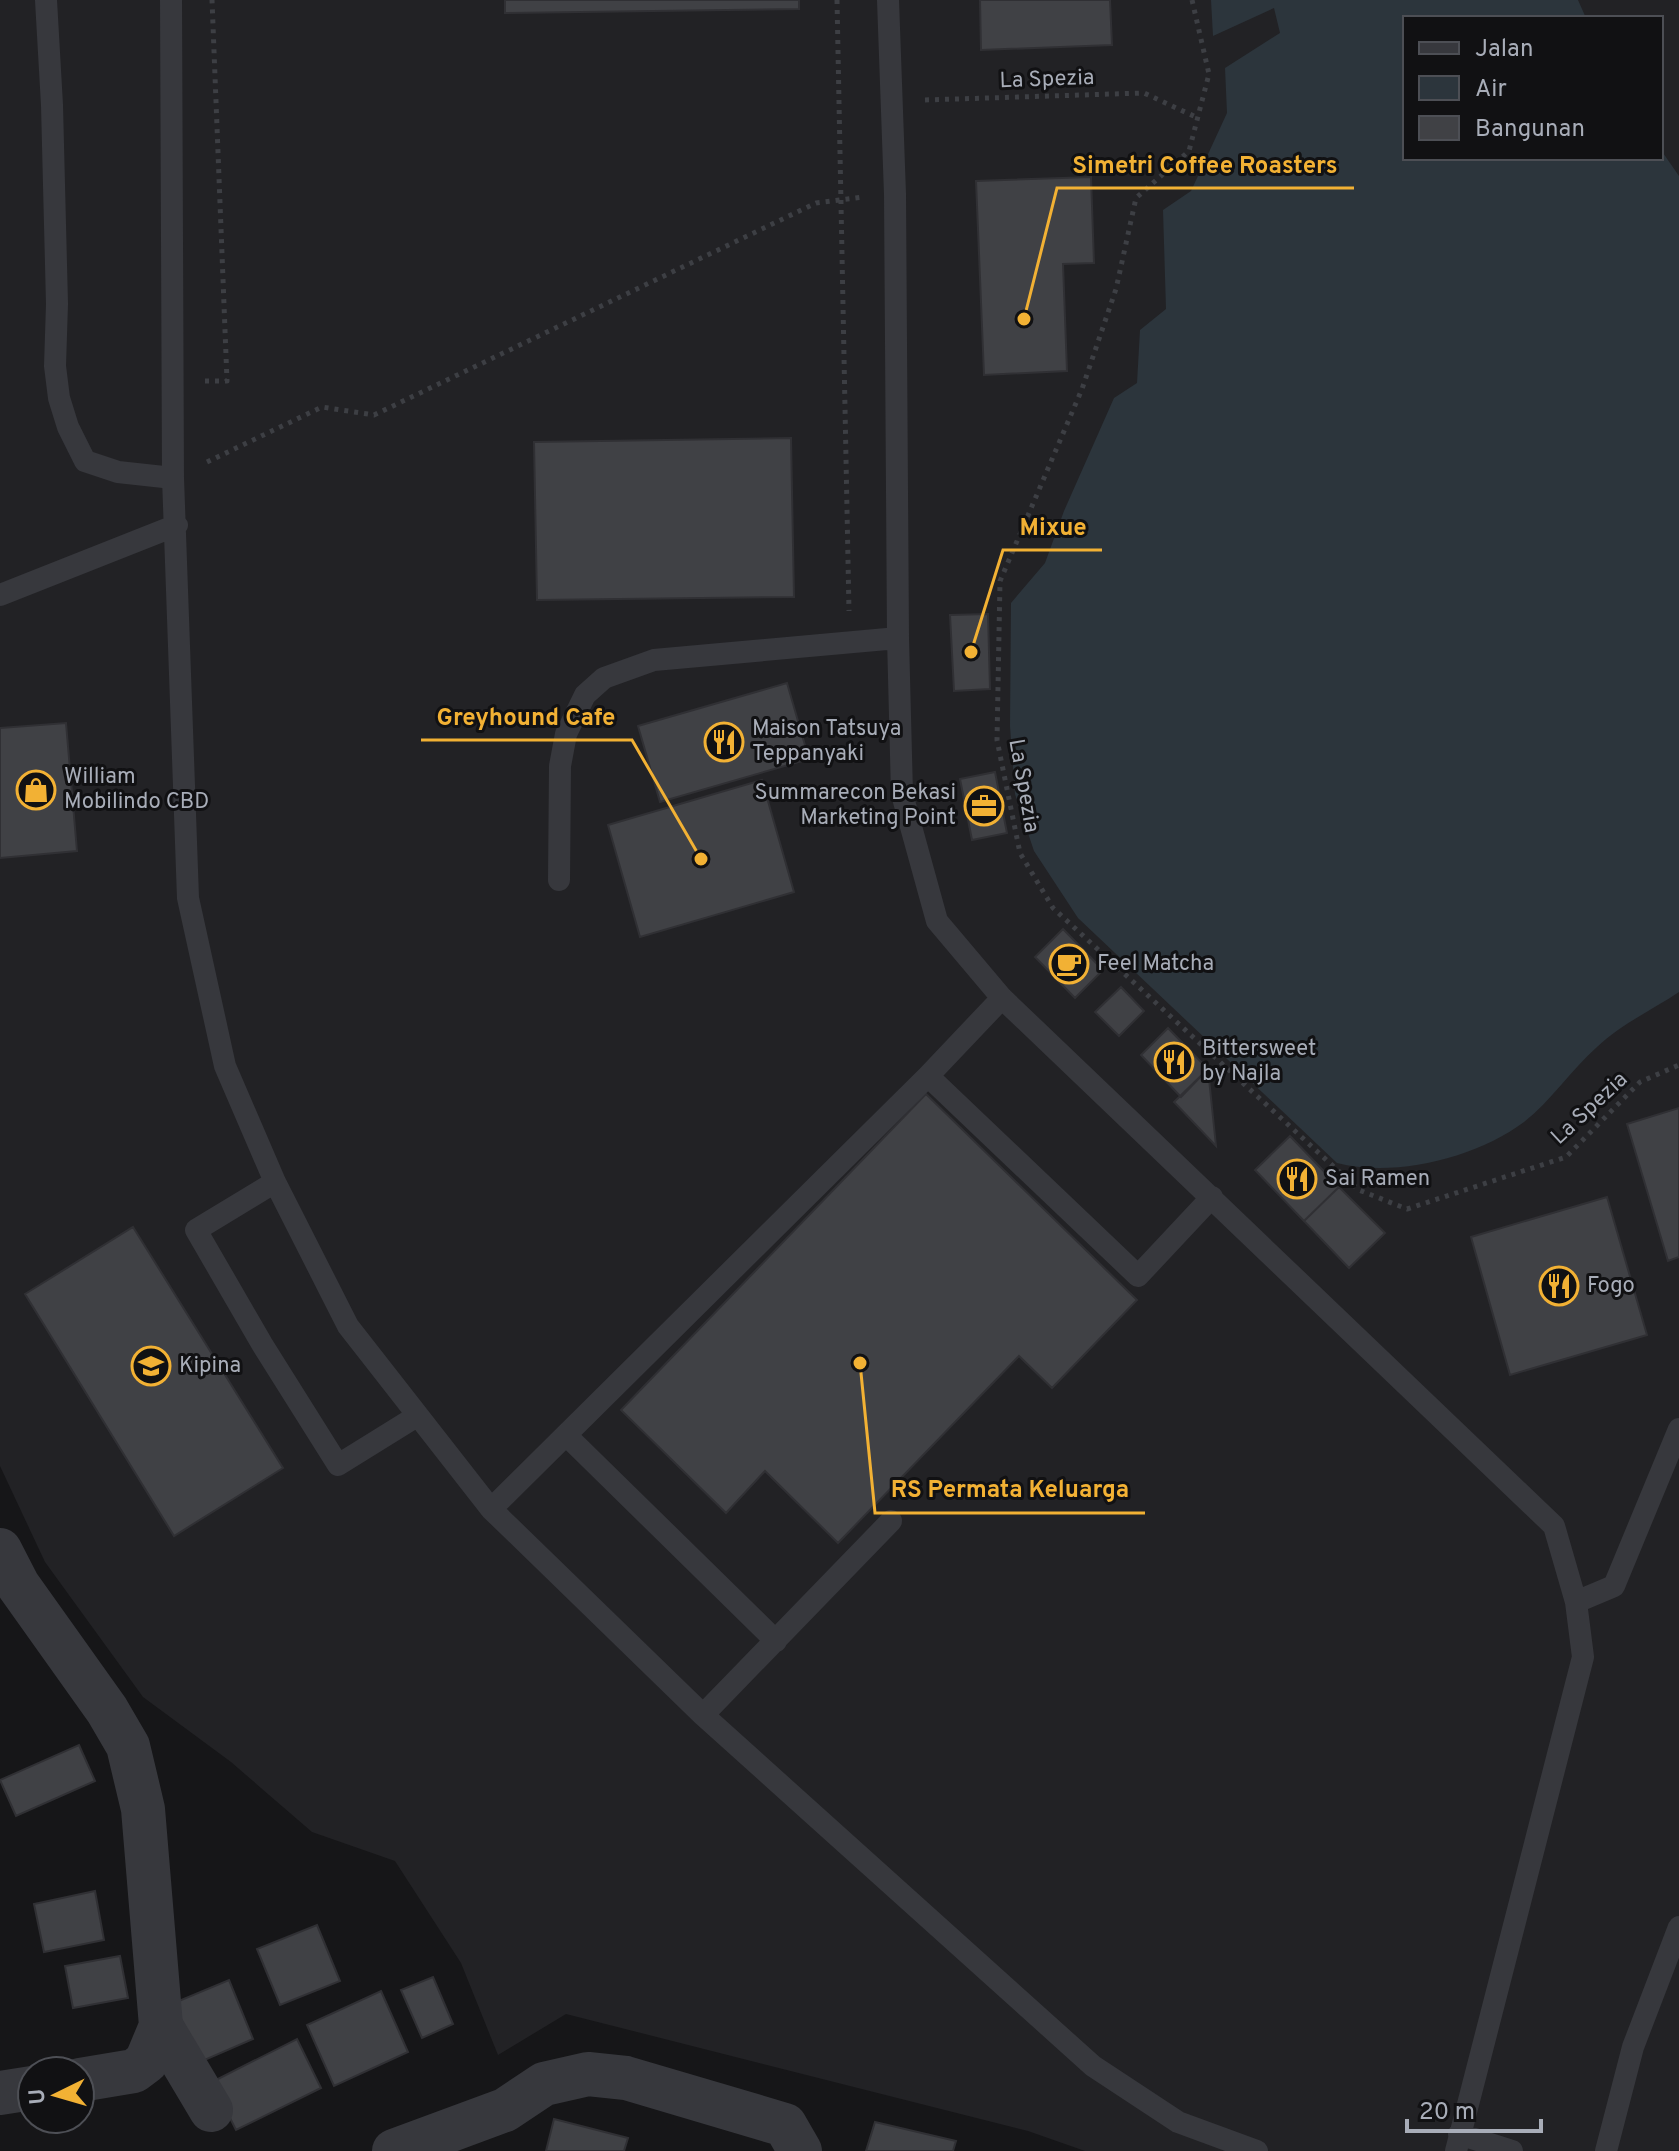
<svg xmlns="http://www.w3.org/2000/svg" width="1679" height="2151" font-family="Overpass,sans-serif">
	<rect width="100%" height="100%" fill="#161618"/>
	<!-- built -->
	<path fill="#222225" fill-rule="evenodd" d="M0,0H1679V2151H1085L1028,2131L566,2014L498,2055L461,1963L395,1861L312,1832L231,1762L143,1697L45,1562L0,1466ZM1405,18H1661V158H1405Z"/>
	<!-- water -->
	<path fill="#2c353c" d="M1211,0H1578L1586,18H1405V158H1661V150L1679,176V992C1652,1010 1620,1025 1597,1047C1571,1070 1551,1101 1524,1122C1476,1158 1394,1178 1337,1163L1078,918L1034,851L1015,794L1010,726L1011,603L1045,563L1064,511L1114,398L1137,383L1140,330L1166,309L1163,210L1191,191L1227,113L1225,68L1280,33L1274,8L1213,36Z"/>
	<!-- building -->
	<path fill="#404145" stroke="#303034" stroke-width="2" d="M505,0H799V9L505,13Z
		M980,0H1110L1112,45L981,50Z
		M1091,177L1094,263L1063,264L1067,371L984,375L976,181Z
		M791,438L794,597L537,600L534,442Z
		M988,614L990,689L954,691L950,615Z
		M787,683L809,759L660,802L638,726Z
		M66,723L77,851L0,858V728Z
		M995,772L1007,833L972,840L960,779Z
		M762,780L794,892L640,937L608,825Z
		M1063,929L1103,970L1075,998L1035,957Z
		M1121,987L1144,1011L1119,1036L1095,1012Z
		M1168,1028L1208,1069L1181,1097L1141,1055Z
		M1208,1069L1216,1146L1174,1102Z
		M926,1094L1137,1300L1052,1388L1019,1356L838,1543L765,1471L726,1513L621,1410Z
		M1679,1108V1257L1668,1261L1627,1124Z
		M1290,1136L1339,1187L1304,1221L1255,1170Z
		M1339,1187L1385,1233L1349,1268L1304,1221Z
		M1607,1197L1647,1335L1510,1375L1471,1237Z
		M133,1227L283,1468L174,1536L25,1294Z
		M79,1745L95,1781L16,1816L0,1780Z
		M95,1891L104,1940L44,1952L34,1904Z
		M317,1925L340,1981L280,2005L257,1949Z
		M120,1956L128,1998L73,2008L65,1966Z
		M433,1977L453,2024L422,2038L401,1990Z
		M229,1980L253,2039L200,2062L174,2003Z
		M381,1991L408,2052L334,2086L307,2025Z
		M297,2039L321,2088L236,2130L212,2082Z
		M554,2119L628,2138L624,2151H546Z
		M875,2122L956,2141L953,2151H866Z"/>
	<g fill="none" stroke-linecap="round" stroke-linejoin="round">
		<!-- path -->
		<path stroke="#3d3f44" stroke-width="5" stroke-dasharray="4 6" stroke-linecap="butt" d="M837,0L849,611
			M1192,0L1209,74L1189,151L1136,198L1116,289L1082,389L1000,581L997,740L1020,853L1053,908L1359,1190L1407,1209L1566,1157L1640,1082L1679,1065
			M925,100L1144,93L1198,118
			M205,381H227L212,0
			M207,462L322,407L374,415L816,203L863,197"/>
		<!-- service -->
		<path stroke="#37383d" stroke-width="22" d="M46,0L52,105L57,304L55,366L59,398L68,427L85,461L118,472L173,478
			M171,0L173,478L188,898L225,1066L275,1182L348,1326L491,1509L703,1715L1093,2066L1178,2122L1257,2151
			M888,0L895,194L898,638L902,794L937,921L1002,998L1554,1526L1576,1602L1583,1657L1456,2151
			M0,595L177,525
			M559,880L560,766L566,734L585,695L604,678L654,660L898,638
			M1002,998L928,1076L1138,1276L1212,1197
			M275,1182L196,1230L262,1344L338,1465L417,1416
			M566,1435L776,1641
			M491,1509L928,1076
			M1576,1602L1614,1586L1679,1429
			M703,1715L891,1521
			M1459,2134L1512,2151
			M1606,2151L1633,2047L1679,1927"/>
		<!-- minor -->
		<path stroke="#37383d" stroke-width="44" d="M0,1550L18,1585L107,1710L128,1746L143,1809L161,2026L146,2062L134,2071L80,2080
			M161,2026L211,2110
			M0,2093L32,2088
			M394,2151L505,2110L544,2084L588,2074L626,2078L785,2125L800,2151"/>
	</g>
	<!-- icons -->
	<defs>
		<symbol id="restaurant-ring" viewBox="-11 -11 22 22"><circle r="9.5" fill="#111113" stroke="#f2b134" stroke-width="1.5"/><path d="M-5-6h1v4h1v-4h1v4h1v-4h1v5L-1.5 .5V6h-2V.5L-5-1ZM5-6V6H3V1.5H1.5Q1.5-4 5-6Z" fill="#f2b134"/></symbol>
		<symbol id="shop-ring" viewBox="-11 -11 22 22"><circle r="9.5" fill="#111113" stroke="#f2b134" stroke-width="1.5"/><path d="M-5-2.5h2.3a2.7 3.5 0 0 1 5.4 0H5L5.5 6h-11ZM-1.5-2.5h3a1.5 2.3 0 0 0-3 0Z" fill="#f2b134"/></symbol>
		<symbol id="office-ring" viewBox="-11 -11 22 22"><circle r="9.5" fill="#111113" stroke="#f2b134" stroke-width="1.5"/><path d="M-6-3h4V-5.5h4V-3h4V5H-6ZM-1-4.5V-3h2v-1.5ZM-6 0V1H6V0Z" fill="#f2b134"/></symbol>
		<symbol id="cafe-ring" viewBox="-11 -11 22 22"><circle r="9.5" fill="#111113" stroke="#f2b134" stroke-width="1.5"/><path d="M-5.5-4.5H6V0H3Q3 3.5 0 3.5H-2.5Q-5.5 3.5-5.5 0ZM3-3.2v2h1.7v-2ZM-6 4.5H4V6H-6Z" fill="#f2b134"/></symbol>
		<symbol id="school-ring" viewBox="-11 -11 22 22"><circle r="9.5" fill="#111113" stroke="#f2b134" stroke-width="1.5"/><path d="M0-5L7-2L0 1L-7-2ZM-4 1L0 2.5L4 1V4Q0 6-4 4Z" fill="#f2b134"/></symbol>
	</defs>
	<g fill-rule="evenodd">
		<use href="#restaurant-ring" x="702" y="720" width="44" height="44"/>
		<use href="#shop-ring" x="14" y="768" width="44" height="44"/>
		<use href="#office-ring" x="962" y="784" width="44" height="44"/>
		<use href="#cafe-ring" x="1047" y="942" width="44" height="44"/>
		<use href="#restaurant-ring" x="1152" y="1040" width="44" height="44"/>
		<use href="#restaurant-ring" x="1275" y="1157" width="44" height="44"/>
		<use href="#restaurant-ring" x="1537" y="1264" width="44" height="44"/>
		<use href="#school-ring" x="129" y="1344" width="44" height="44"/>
	</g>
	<g text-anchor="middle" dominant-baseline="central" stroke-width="6" stroke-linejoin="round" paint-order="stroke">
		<!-- street labels -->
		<g font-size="22" fill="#a8adb8" stroke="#111113">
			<text transform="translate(1047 80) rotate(-2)">La Spezia</text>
			<text transform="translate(1023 786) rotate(80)">La Spezia</text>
			<text transform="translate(1590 1109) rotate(-43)">La Spezia</text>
		</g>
		<!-- poi labels -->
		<g font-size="22" fill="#a8adb8" stroke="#111113" text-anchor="start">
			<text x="752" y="729">Maison Tatsuya<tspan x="752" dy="25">Teppanyaki</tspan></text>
			<text x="64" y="777">William<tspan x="64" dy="25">Mobilindo CBD</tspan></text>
			<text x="956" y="793" text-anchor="end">Summarecon Bekasi<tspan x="956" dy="25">Marketing Point</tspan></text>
			<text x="1097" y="964">Feel Matcha</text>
			<text x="1202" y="1049">Bittersweet<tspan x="1202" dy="25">by Najla</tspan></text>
			<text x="1325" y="1179">Sai Ramen</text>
			<text x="1587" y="1286">Fogo</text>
			<text x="179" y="1366">Kipina</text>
		</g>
	</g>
	<!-- callouts -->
	<path fill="none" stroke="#f2b134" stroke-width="3" d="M1024 319L1057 188H1354M971 652L1003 550H1102M701 859L632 740H421M860 1363L875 1513H1145"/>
	<g fill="#f2b134" stroke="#111113" stroke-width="3">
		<circle cx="1024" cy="319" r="8"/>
		<circle cx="971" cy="652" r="8"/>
		<circle cx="701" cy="859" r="8"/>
		<circle cx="860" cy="1363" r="8"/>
	</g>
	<g font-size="24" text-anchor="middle" font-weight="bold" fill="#f2b134" stroke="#111113" stroke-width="6" stroke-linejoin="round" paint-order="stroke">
		<text x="1205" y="173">Simetri Coffee Roasters</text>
		<text x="1053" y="535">Mixue</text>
		<text x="526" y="725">Greyhound Cafe</text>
		<text x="1010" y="1497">RS Permata Keluarga</text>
	</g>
	<!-- legend -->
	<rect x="1403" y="16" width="260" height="144" fill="#111113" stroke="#4d4f55" stroke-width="2"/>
	<rect x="1419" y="42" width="40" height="12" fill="#37383d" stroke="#4d4f55" stroke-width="2"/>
	<text x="1475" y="56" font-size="24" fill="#a8adb8">Jalan</text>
	<rect x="1419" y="76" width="40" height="24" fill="#2c353c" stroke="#4d4f55" stroke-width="2"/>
	<text x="1475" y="96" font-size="24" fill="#a8adb8">Air</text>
	<rect x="1419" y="116" width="40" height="24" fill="#404145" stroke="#4d4f55" stroke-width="2"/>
	<text x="1475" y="136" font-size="24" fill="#a8adb8">Bangunan</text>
	<!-- north arrow -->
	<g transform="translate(56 2095) rotate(265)"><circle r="38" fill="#111113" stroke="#4d4f55" stroke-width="2"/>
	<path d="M0-6L14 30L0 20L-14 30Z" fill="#f2b134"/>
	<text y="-12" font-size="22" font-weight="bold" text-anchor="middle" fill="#a8adb8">U</text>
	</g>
	<!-- scale -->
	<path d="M1407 2119v12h134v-12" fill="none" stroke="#a8adb8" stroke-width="4"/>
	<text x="1419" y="2119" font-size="24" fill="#a8adb8" stroke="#111113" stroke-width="6" paint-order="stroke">20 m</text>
</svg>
